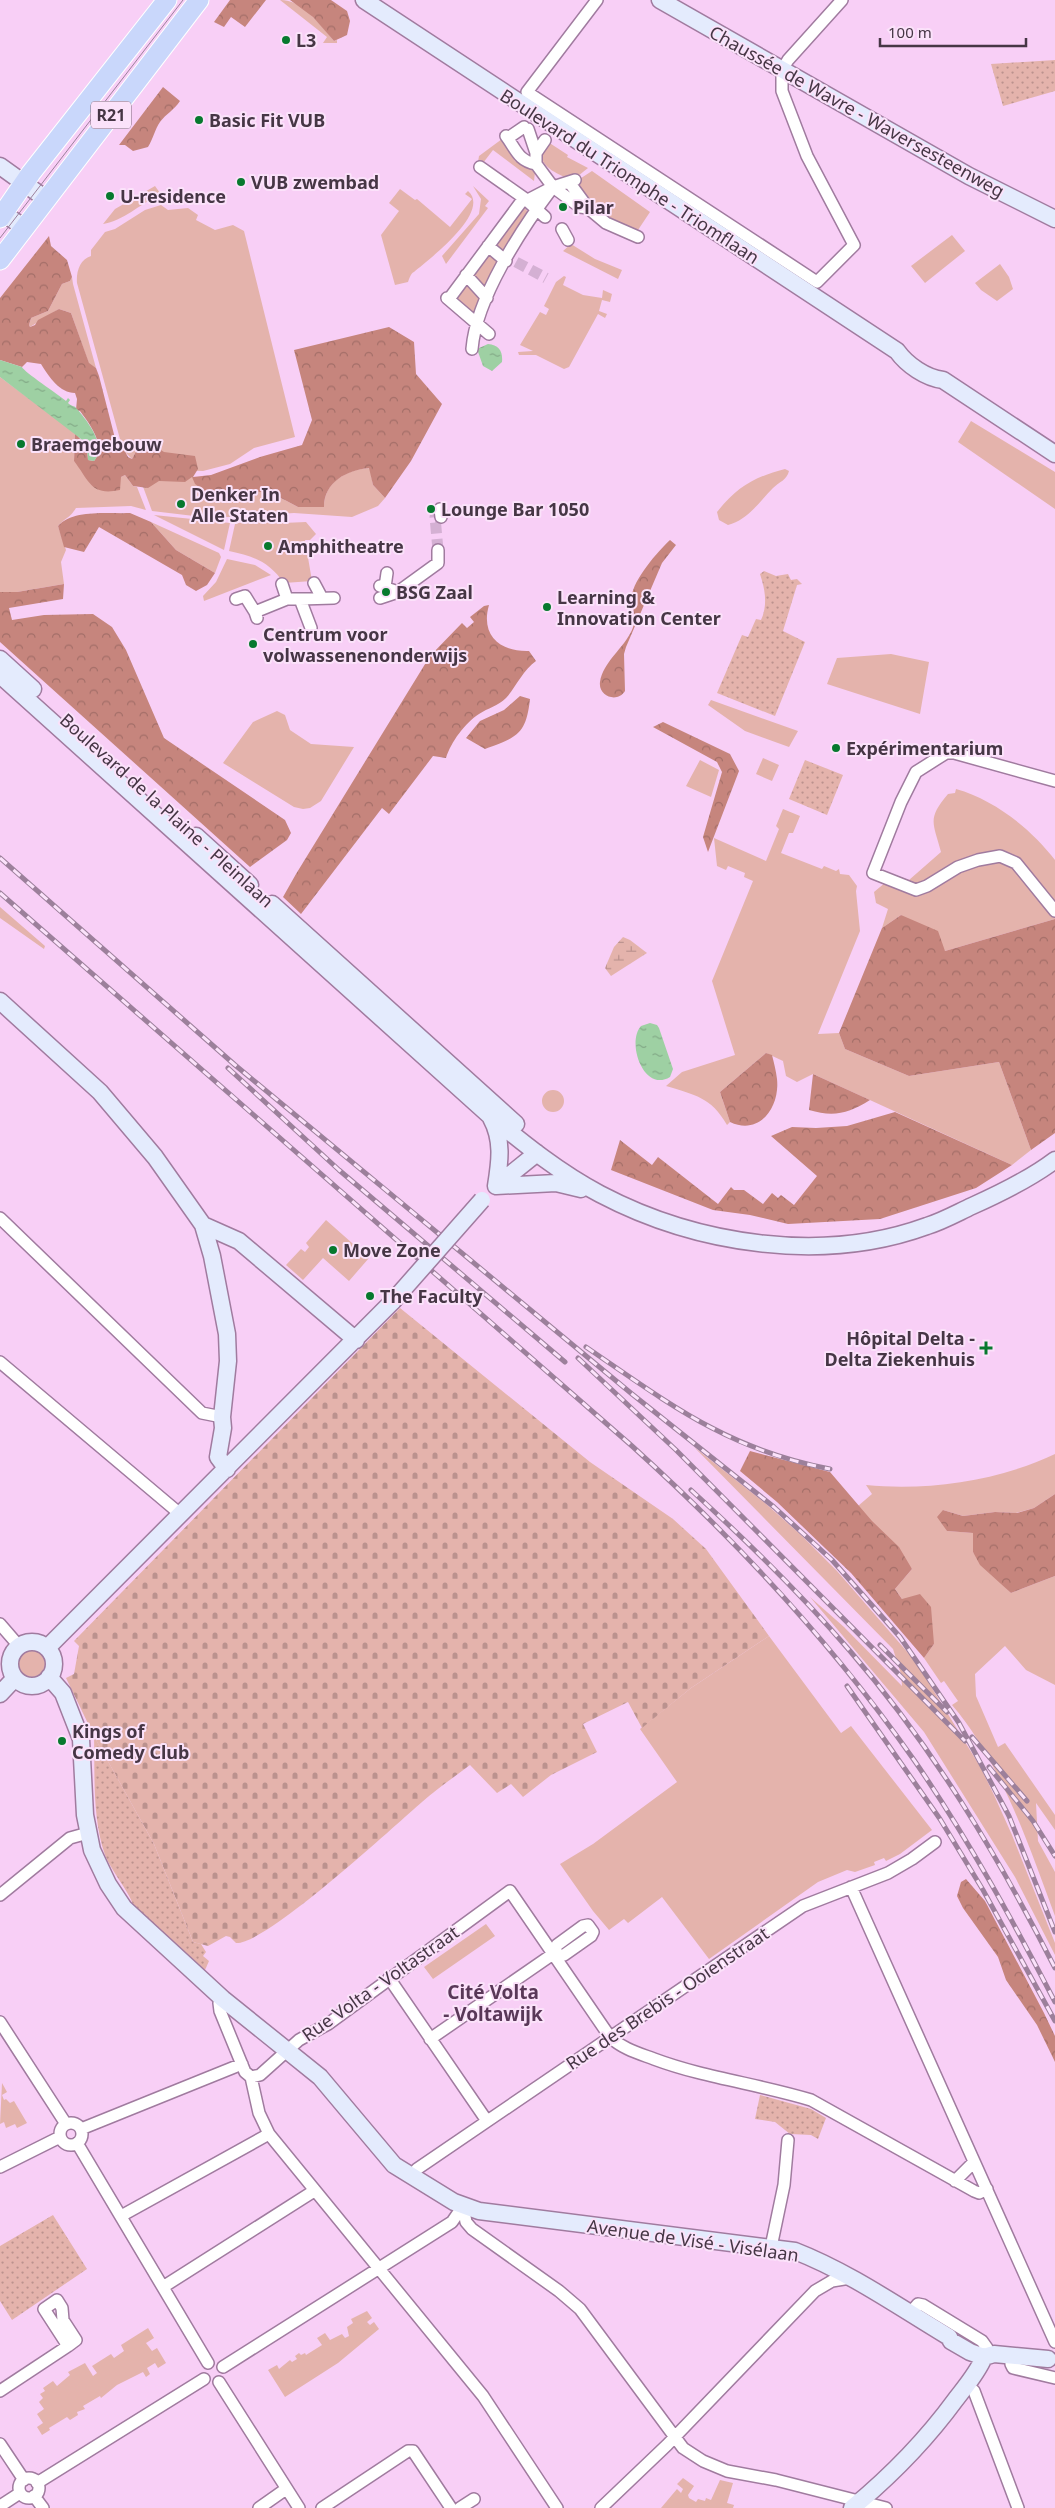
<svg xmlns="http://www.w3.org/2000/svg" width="1055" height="2508" font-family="'Noto Sans',sans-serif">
	<defs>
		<pattern id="forest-crowns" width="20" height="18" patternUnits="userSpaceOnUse" patternTransform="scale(1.25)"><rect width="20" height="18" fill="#c6857d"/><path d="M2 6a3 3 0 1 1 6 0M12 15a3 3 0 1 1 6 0" fill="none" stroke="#a36e68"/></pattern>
		<pattern id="wetland-marsh" width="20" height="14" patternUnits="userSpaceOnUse" patternTransform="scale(1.25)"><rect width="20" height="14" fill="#e4b3ac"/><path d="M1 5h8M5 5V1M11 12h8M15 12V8" fill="none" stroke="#bb928e"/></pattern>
		<pattern id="cemetery-stones" width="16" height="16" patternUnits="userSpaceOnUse" patternTransform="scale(1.25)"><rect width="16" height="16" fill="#e4b3ac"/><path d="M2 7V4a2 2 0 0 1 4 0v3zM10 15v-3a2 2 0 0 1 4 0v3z" fill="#bb928e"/></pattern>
		<pattern id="park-dots" width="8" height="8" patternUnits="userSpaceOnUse" patternTransform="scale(1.25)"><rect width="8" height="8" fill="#e4b3ac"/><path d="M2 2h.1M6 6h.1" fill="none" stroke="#bb928e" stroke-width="1.8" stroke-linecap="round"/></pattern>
		<pattern id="water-ripples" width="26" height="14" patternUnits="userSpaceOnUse" patternTransform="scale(1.25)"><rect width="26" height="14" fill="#9ed0a3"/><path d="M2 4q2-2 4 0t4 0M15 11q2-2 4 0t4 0" fill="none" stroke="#83aa87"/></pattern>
	</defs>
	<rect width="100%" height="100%" fill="#f8cff6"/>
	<!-- green -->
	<path fill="#e4b3ac" d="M280,0C303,0 320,24 334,41L337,40V43H323L327,37Z
		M502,139L515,161L535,172L534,181L493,150L483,163L478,162L479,156Z
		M548,142L568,155L567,157L588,168L573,180C558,175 543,168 540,154Z
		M592,171L650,212L636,233C610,220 593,205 575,182Z
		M155,186L160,193L158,196C140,204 123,221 103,224L115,209Z
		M473,186L489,201L485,206L488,208L446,264L442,256L479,214L481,199Z
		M400,189L415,200L417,199L450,227L472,199L465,194L468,191C492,212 428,260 414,272C411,273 409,279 408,282L395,285L381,235L399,211L389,203Z
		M161,205L168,210L188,208L198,215L196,220L215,230L233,225L244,231L295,437L254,448L230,464L203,471L171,470L139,446L132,459L123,450L77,283C76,272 80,259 91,256V250L105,232L115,229L145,210Z
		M524,207L528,212L508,252L490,246Z
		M952,235L965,251L925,283L911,266Z
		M571,244L595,259L622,270L618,279L563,251Z
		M487,250L503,261L486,293L470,273Z
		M1000,264L1009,277L1013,289L997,301L981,290L975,283Z
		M564,276L566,277L563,285L583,295L602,298L603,290L612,294L610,302L602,300L599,311L607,314L605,318L598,314L569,367L564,369L536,355H519L518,352L533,351L520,345L540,312L546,315L549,309L544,306L556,282Z
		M72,277L73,284L96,368L89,364L71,313L59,309L30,327L29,325L31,318L48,311L62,284L70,281Z
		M466,279L481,301L473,312L451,299Z
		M0,377L75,433L74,461L121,477L125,475L133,486L137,487L146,510L131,506L76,508C69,519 66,517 58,526L66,550L61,562L64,584L17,592H0Z
		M971,421L1055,472V509L958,442Z
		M135,465L192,477L213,497L234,493L262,492L281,498L298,507H324C324,482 347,469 370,468L373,485L385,498L378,506L352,517L294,513L211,518L152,511Z
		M785,469L789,471C787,480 779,482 773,488C760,501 748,520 728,525L719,520L717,512C737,487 754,477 785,469Z
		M154,515L230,523L224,550Z
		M259,518L283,523L306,522L316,534L310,540H305L312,581L284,583C269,562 254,556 229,551L235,524Z
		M151,522L219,553L221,557L215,573L176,550Z
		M227,559L255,565L271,575L204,601L203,596L216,582Z
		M891,654L929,662L920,714L827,684L837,658Z
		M711,700L798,731L789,747L745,731L708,705Z
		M277,711L285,715L290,730L311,744L354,747L321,801L310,808L303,809L294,807L223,763L253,722Z
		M763,758L779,765L772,781L756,774Z
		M700,760L719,770L711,797L686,786Z
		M956,789C995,800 1031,829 1055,860V919L945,951L901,915L882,928L888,909L876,903L874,892L886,882L890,873L909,880L941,852C933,822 927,819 948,794L955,793Z
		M783,809L800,816L793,833H789L781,853L822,869L824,866L836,871L839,869L840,874L849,875L857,886L856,891L860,931L818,1034L839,1033L845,1049L909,1076L999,1062L1031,1150L1012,1165L813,1074L797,1082L786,1076L783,1061L766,1053L720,1092L730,1122L727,1125C711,1097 695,1095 666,1086L682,1072L735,1055L712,981L753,881L744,877L745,873L728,866L726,870L717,866L714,838L766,861L779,829L776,826Z
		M0,907L45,946L44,949L0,918Z
		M542 1101a11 11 0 1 1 22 0a11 11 0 1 1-22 0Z
		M326,1220L369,1258L349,1281L323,1258L303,1280L286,1265L301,1249L305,1252L309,1247L306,1243Z
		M694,1447L765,1503L801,1535L837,1571L916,1662L981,1768L994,1795L1012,1835L1055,1943V1955L1015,1877L924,1732L810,1597L844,1627L902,1686L901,1674L893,1649Z
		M1055,1454V1494L1034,1508L1016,1513L995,1512L963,1516L943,1510L947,1531L974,1533L973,1552L1011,1593L1055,1576V1685L1026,1670L1005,1646L975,1674L976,1696L998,1747L1005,1743L1055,1815V1830L1036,1803L1038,1841L1055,1872V1916C1029,1846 1001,1762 952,1705L958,1701L944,1681L941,1683L924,1658L934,1644L895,1589L912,1569L858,1506L872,1494L866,1485C928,1491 998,1481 1055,1454Z
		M769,1636L841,1733L851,1726L932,1830L900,1854L886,1861L884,1858L874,1862L875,1865L855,1872L847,1870L818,1882L709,1959L662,1897L628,1923L624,1919L609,1930L593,1911L560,1864L593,1844L677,1782L640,1729L691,1688Z
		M18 1663a14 14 0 1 1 28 0a14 14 0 1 1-28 0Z
		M486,1924L495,1936L433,1979L424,1967Z
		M2,2083L7,2092L2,2095L4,2100L6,2099L10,2103L14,2101L27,2123L17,2128L15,2124L6,2128L4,2122L0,2124Z
		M367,2311L372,2318L367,2322L370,2325L374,2322L379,2329L338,2363L285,2397L268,2370L277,2365L279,2369L290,2360L292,2362L297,2359L295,2356L299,2353L301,2355L305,2353L306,2355L322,2345L317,2338L325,2333L330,2340L342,2334L345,2338L349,2336L347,2327L353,2323L351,2319Z
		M148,2328L154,2338L146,2343L152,2351L157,2348L166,2363L158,2368L155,2363L147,2368L150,2374L146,2377L143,2372L117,2385L101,2398L100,2396L83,2406L85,2409L77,2412L78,2415L70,2420L67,2417L49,2428L50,2430L42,2435L37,2427L43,2423L37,2414L44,2409L39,2402L43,2398L40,2394L45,2391L43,2388L53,2381L57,2386L70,2375L68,2372L85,2363L93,2376L97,2373L92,2366L111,2354L114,2358L124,2351L121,2345Z
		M683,2478L694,2486L688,2495L689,2498L696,2502L698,2499L705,2501L706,2498L711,2500L720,2480L733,2483L727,2503L734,2505L733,2508H661L677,2489L681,2493L683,2489L677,2484Z"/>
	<!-- forest -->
	<path fill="url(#forest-crowns)" d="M230,0H266L245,27L231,17L224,27L214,22Z
		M290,0H331L347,11L350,21L347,35L334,41L313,17Z
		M163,87L180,101C174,110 166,114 160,122C155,129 153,139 148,147L133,151L125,145H119Z
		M49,236L51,246L67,260L72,277L70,281L62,284L48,311L31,318L29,325L30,327L35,325L38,320L59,309L71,313L89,363L96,368L99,376L117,446H122L128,457L132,459L140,444L148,442L164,452L195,456L198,469L193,477L211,475L260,457L302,445L312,420L294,350L389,327L414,342L416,374L442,404L411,461L385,498L373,485L369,468C347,470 324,482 324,507H298L281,498L262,492L234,493L213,497L195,484L192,477L185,482L159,481L148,488L133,486L125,475L121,477L120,490C91,496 90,482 74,461L75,433L87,447L88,460L94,461C107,446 89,423 80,411L76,410L77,399L75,393C60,393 49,377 41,364L27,362L22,367L0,360V298Z
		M130,513L151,522L176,550L215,573L207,585L196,591L186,585L182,575L99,527L84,552L64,547L58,526C73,509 109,514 130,513Z
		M670,540L676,545L662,563L626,647L624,654L625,691C618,703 598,697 600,682C603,662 624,648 632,630C637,619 632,608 632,596C633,580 658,551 670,540Z
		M64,584L63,599L9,608L12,620L44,615L93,614L112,627L126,650L164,738L285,820L291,833L287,840L250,867L0,642V592H17Z
		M489,605C480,636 501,652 529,651L536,661C523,670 516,687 506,698C498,706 488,708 479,714C465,723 451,742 446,758L433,756L389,814L382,808L301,914L283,897L296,874L430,656L462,623L467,628L474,622L470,617L484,606Z
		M520,696L530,699C526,735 517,737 485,749L466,738L480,721L504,710Z
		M663,722L730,754L739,771L708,852L703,837L722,772L717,762L653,727Z
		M901,915L938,931L945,951L1055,919V1133L1031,1150L999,1062L909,1076L845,1049L839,1033L882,928Z
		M766,1053L772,1055C774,1063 776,1071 777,1079C780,1107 760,1136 730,1122L720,1092Z
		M813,1074L870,1100C848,1114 833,1117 809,1110Z
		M895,1112L1012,1165L976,1188L880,1219L788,1224L750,1215L713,1210L611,1170L620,1140L652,1165L658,1157L718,1204L731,1187L734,1190H744L763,1204L772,1193L778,1198L781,1195L794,1205L817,1176L771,1136L792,1127L816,1128L847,1126Z
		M750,1451L830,1472L872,1521L899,1547L912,1569L895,1589L902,1599L920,1594L931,1607L934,1644L924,1658L851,1573L777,1502L740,1471Z
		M1055,1494V1576L1011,1593L980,1565L973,1552V1533L947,1531L937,1517L943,1510L963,1516L995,1512L1017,1513L1034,1508Z
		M966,1879L985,1901L1044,2013L1055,2036V2062L1037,2025L1006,1980L998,1957L963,1908L957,1896L961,1882Z"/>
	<!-- wetland -->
	<path fill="url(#wetland-marsh)" d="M623,937L630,940L647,953L611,976L605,968L614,947Z"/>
	<!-- cemetery -->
	<path fill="url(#cemetery-stones)" d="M400,1308L590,1462L673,1519L706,1549L769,1636L691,1688L642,1728L628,1702L583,1724L597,1752L551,1775L523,1797L511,1784L497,1793L470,1765C454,1777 437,1789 422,1802C393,1827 266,1945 236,1943L230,1937L226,1936L208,1946L193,1942L154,1844L95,1738L66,1678L74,1674L79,1646L74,1641Z"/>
	<!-- park -->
	<path fill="url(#park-dots)" d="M1055,60V91L1003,106L991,64Z
		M764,571L776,576L788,574L791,580L797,579L802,584L797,585L783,631L805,642L775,716L717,693L742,635L748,637L756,619L761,620C768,605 765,589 760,574Z
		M805,760L843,775L827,815L789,799Z
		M94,1736L154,1844L193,1942L201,1944L206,1952L203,1956L209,1961L205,1970L134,1909C133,1896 111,1871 105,1855C92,1817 95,1775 94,1736Z
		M760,2095L811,2109L826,2118L818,2139L811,2135L790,2134L775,2122L755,2119Z
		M53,2215L87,2269L12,2320L0,2301V2246Z"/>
	<!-- water -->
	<path fill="url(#water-ripples)" d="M488,344C499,345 503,351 502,362L492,371L483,366L477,349Z
		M0,360L22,367C24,372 58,394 66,401L68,398L70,400L68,403C72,407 74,405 76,408C85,418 108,445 94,461L88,460L87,447L81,439L0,377Z
		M650,1023L657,1025L659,1028L673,1069L670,1077C644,1093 626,1043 641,1026Z"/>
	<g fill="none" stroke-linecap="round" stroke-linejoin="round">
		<!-- street-tunnel -->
		<path stroke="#d4b0d3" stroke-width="11" stroke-dasharray="11 5.5" stroke-linecap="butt" d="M516,262L546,278
			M438,550L435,517H441"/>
		<defs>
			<path id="street" d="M597,0L527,92L817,282L854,245L807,156L782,91V70L788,60L842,0
				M528,129L536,153
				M508,138L524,127
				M536,164V153L545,140
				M480,167L524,198L545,217
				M569,182L588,208
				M553,187L580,207L588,208L606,223L638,237
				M526,201L553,187L575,180
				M562,229L568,240
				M488,246L506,261
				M466,275L487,298
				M447,298L489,334
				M449,299L524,198
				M472,349C476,298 522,228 553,187L536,164C518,161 516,149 506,136
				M440,509L441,517
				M314,583L322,598
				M380,586L398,592
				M385,587L387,573
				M380,598L398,592L438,563V550
				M236,599L245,596L255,612
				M287,599H300L311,628
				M300,599L334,598
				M257,618L255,612L287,599L282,584
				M1055,781L954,753H946L916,772L901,802L873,873L916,890L927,886L958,867L978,860L1000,856L1016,863L1055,911
				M0,1218L202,1413L222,1417
				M0,1362L179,1513
				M0,1624L19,1646
				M851,1887L1055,2342
				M0,1895L70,1838L88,1833
				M389,1978L487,2121
				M223,1999L219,2003L220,2011L245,2072L251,2077L259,2113L269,2134L483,2396L557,2508
				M0,2022L66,2124
				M430,2039L553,1954L557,1945L583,1926L588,1925L593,1932L591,1936L564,1955L553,1954
				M251,2077L260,2075L299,2040L328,2024L510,1891L610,2037C623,2049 638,2053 654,2059C705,2078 759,2084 811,2100L974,2191L979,2193L987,2189
				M60 2134a11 11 0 1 1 22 0a11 11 0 1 1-22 0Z
				M81,2129L242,2064
				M77,2143L208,2363
				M0,2167L60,2137
				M411,2176L417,2169L803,1906L888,1873L912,1859L935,1842
				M955,2181L974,2162
				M463,2206L466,2222L472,2229L559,2291L580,2309L683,2448L703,2461L727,2471L776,2480L886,2508
				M121,2216L269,2134
				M771,2247L784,2185L788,2140
				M163,2287L314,2191
				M910,2313L918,2304L923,2305L982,2341L987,2348
				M1011,2356V2364L1013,2368L1055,2378
				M223,2367L452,2222L463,2206
				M219,2382L299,2508
				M967,2385L974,2391L1018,2508
				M0,2391L68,2346L76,2340L63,2320L62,2308L57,2300L44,2309L68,2346
				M0,2444L24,2480
				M19 2488a10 10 0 1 1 20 0a10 10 0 1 1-20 0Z
				M37,2483L204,2379
				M34,2496L43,2508
				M0,2506L20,2493
				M259,2508L286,2489
				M322,2508L408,2451H413L451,2508
				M460,2508L474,2499
				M601,2508L667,2445L815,2291L832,2281L850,2278"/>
			<path id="secondary" d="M364,0L897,351C907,365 926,378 943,380L1055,454
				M660,0L969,176L1055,219
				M0,166L46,199
				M0,211L25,228
				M0,659L33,689
				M0,675L489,1115C524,1144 560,1173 600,1194C697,1245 823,1264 927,1226C943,1221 957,1213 972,1206C1001,1193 1030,1179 1055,1160
				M196,836L250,885
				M272,904L516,1124
				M0,1001L100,1092L155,1157L203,1225L212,1256L227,1334L228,1361L222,1417L223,1428L218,1457L227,1469
				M491,1118C503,1140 500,1161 496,1186
				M496,1186L556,1183L581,1189
				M496,1186L537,1153
				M203,1225L239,1241L356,1340
				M10 1664a22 22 0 1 1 44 0a22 22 0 1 1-44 0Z
				M47,1648L393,1301
				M49,1677L63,1693L81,1739L85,1815L92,1850L108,1884L124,1908L223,1999L320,2077L394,2165L454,2202L479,2211L795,2251C849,2272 899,2307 949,2337L951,2341L970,2352L984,2357L994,2354L1048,2359
				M0,1694L15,1678
				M852,2508C892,2475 926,2440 956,2399C966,2386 978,2372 984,2357"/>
			<path id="primary" d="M0,218L31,173L167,0
				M0,260L199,0"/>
		</defs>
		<!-- street casing -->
		<use href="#street" stroke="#a07b9f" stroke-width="14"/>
		<!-- secondary casing -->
		<use href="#secondary" stroke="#a07b9f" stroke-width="19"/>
		<!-- primary casing -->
		<use href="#primary" stroke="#fff" stroke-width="21"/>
		<!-- street -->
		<use href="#street" stroke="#fff" stroke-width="11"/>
		<!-- secondary -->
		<use href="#secondary" stroke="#e4ebfd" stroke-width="16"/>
		<!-- primary -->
		<use href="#primary" stroke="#c9d7fb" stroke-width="19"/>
		<!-- tram -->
		<path stroke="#9c809b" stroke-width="1" d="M0,238L183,0"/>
		<defs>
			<path id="rail" d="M0,858L235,1065L632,1394L774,1507L832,1560L900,1637L959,1723L1009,1816L1055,1932
				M0,893L632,1446C737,1541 833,1644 914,1760C967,1837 1012,1919 1055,2002
				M228,1068L339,1170L565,1362
				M586,1347C671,1405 727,1449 830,1469
				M578,1358L676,1450L965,1741
				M691,1490C747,1541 801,1594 850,1651C933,1747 998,1856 1055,1968
				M880,1645L947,1712
				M847,1686L940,1819L983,1890L1055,2021
				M972,1737L1027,1801
				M989,1767L1033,1821L1055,1856"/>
		</defs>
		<!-- rail casing -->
		<use href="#rail" stroke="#9c809b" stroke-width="5"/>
		<!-- rail -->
		<use href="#rail" stroke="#fbe2fa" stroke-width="3" stroke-dasharray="9" stroke-linecap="butt"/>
		<defs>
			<path id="secondary-bridge" d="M393,1301L482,1200"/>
		</defs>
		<!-- secondary-bridge casing -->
		<use href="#secondary-bridge" stroke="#a07b9f" stroke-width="19" stroke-linecap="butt"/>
		<!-- secondary-bridge -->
		<use href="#secondary-bridge" stroke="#e4ebfd" stroke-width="16"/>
	</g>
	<!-- markers -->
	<g fill="#07792e" stroke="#fbe2fa" stroke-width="2">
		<circle cx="286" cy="40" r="5"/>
		<circle cx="199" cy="120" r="5"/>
		<circle cx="241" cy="182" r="5"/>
		<circle cx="110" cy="196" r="5"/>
		<circle cx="563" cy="207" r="5"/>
		<circle cx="21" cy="444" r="5"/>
		<circle cx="181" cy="504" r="5"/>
		<circle cx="431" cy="509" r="5"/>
		<circle cx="268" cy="546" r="5"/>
		<circle cx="386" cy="592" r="5"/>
		<circle cx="547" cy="607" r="5"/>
		<circle cx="253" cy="644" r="5"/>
		<circle cx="836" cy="748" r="5"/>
		<circle cx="333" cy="1250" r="5"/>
		<circle cx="370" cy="1296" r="5"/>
		<path d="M983.5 1340.5h5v5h5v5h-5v5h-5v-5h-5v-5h5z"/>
		<circle cx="62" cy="1741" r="5"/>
	</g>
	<g text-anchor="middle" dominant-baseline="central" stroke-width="4" stroke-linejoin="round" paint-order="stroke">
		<!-- shield labels -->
		<rect fill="#fbe2fa" stroke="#7c6a7b" stroke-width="1" x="91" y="101.5" width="40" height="27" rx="4"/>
		<g font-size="16" font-weight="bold" fill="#463645">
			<text x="111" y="115">R21</text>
		</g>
		<!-- poi labels -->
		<g font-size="18" font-weight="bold" fill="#463645" stroke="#fbe2fa" text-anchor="start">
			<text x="296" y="40">L3</text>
			<text x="209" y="120">Basic Fit VUB</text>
			<text x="251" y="182">VUB zwembad</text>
			<text x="120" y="196">U-residence</text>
			<text x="573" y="207">Pilar</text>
			<text x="31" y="444">Braemgebouw</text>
			<text x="191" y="494">Denker In<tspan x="191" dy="21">Alle Staten</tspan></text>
			<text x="441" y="509">Lounge Bar 1050</text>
			<text x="278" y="546">Amphitheatre</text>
			<text x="396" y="592">BSG Zaal</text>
			<text x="557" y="597">Learning &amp;<tspan x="557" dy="21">Innovation Center</tspan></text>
			<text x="263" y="634">Centrum voor<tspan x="263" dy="21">volwassenenonderwijs</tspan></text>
			<text x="846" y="748">Expérimentarium</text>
			<text x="343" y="1250">Move Zone</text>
			<text x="380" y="1296">The Faculty</text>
			<text x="975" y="1338" text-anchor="end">Hôpital Delta -<tspan x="975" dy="21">Delta Ziekenhuis</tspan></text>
			<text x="72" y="1731">Kings of<tspan x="72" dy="21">Comedy Club</tspan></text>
		</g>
		<!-- street labels -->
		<g font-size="18" fill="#463645" stroke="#fbe2fa">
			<text transform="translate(857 111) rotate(29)">Chaussée de Wavre - Waversesteenweg</text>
			<text transform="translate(630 176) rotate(33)">Boulevard du Triomphe - Triomflaan</text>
			<text transform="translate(167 810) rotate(42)">Boulevard de la Plaine - Pleinlaan</text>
			<text transform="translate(380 1983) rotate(-35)">Rue Volta - Voltastraat</text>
			<text transform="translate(667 1998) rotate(-34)">Rue des Brebis - Ooienstraat</text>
			<text transform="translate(693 2240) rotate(8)">Avenue de Visé - Visélaan</text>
		</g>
		<!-- neighbourhood labels -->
		<g font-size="19" font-weight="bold" fill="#593858" stroke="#fbe2fa">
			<text x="493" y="1992">Cité Volta<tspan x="493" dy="22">- Voltawijk</tspan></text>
		</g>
	</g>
	<!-- scale -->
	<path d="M880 38v8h146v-8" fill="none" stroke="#463645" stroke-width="2.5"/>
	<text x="888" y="38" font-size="15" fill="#463645" stroke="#fbe2fa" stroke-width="4" paint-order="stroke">100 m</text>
</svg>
